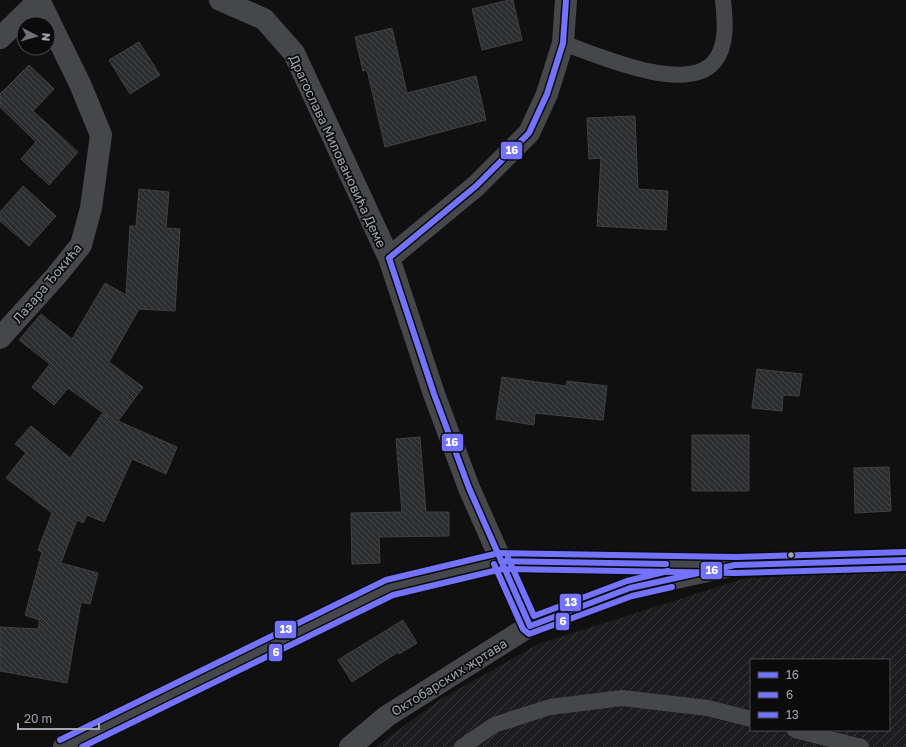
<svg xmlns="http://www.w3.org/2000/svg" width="906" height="747" font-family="'Golos Text',sans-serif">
	<defs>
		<pattern id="industrial-furrows" width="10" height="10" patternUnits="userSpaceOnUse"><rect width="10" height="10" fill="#1d1d1f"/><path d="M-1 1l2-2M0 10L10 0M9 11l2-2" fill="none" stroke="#3b3b3d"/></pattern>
		<pattern id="building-back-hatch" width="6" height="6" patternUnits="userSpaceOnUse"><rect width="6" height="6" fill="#2c2d2e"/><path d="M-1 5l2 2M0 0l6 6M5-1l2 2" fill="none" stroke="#47494a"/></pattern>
	</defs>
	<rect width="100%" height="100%" fill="#101011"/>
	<!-- industrial -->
	<path fill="url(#industrial-furrows)" fill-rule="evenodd" d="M906,568V747H375L441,699L538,644L743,579ZM751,660H889V730H751Z"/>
	<!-- building -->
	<path fill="url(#building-back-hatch)" stroke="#404144" d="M509,0H513L522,40L482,50L472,9Z
		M392,28L407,93L476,76L486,120L385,147L367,70L363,71L355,37Z
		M139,42L160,75L130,94L109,60Z
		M29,65L54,89L33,111L78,152L49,185L21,159L36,142L0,107V94Z
		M635,116L638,189L668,191L666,230L597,226L601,158L589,159L587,118Z
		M23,186L56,216L29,246L0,221V212Z
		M139,189L169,192L166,228L180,229L175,311L139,309L109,362L143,387L118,421L177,447L166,474L132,459L104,522L87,515L83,523L77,520L61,563L98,573L90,604L81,602L67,683L0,671V627L38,629L40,618L39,620L25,615L42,552L38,550L52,513L6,478L26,453L15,444L31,426L70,458L102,414L109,417L68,388L54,405L32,387L50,364L19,340L41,314L72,339L105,283L126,295L130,226H136Z
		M757,369L802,374L799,396L783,395L782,411L752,408Z
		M502,377L566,386L567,381L607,386L603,420L535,413L534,425L496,419Z
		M692,435H749V491H692Z
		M420,437L426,512H449V536L379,537L380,563L352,564L351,513L402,512L396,439Z
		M889,467L891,511L855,513L854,468Z
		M403,620L417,643L399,654L398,652L352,682L338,660Z"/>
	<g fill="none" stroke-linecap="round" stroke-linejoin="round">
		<!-- service -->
		<path stroke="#46474a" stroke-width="16" d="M563,43C597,55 686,95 714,62C728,46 725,19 723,0
			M795,730L861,747
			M462,747L494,725L550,707L622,698L708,708L751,719"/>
		<!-- minor -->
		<path stroke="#46474a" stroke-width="22" d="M220,0L264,19L294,53L389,258L434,394L469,488L530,626
			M0,38L39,0
			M389,258L476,186L529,133L547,94L563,43L566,0
			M0,338L56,276L81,245L91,208L101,135L80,84L39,0
			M64,747L390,587L501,561"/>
		<!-- tertiary -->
		<path stroke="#46474a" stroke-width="22" d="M501,561L697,564
			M350,747L387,716L530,626L630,588L735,565L906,560"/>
		<defs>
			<path id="bus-1" d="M389,258L434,394L469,488L530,626L630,588L735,565L906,560
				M389,258L476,186L529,133L547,94L563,43L566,0
				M501,561L666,564"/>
			<path id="bus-2" d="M494,564L523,629L529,634L632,596L672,587
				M82,747L393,595L502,569L735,573L906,568"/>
			<path id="bus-3" d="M508,558L534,616L627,581L668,571
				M60,740L386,580L499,553L735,557L906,552"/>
		</defs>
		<!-- bus-1 casing -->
		<use href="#bus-1" stroke="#0b0b0c" stroke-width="9"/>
		<!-- bus-2 casing -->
		<use href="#bus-2" stroke="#0b0b0c" stroke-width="9"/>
		<!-- bus-3 casing -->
		<use href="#bus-3" stroke="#0b0b0c" stroke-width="9"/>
		<!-- bus-1 -->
		<use href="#bus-1" stroke="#7373ff" stroke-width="6"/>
		<!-- bus-2 -->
		<use href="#bus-2" stroke="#7373ff" stroke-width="6"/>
		<!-- bus-3 -->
		<use href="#bus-3" stroke="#7373ff" stroke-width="6"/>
	</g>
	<!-- markers -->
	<circle fill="#a3a7b0" stroke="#0b0b0c" stroke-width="1.5" cx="791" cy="555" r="3.5"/>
	<g text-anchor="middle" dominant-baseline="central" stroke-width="3.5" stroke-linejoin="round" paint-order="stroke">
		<!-- street labels -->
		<g font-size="13" fill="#a3a7b0" stroke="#0b0b0c">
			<text transform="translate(338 151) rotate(65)">Драгослава Миловановића Деме</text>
			<text transform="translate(47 283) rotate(-50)">Лазара Ђокића</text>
			<text transform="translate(449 677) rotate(-32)">Октобарских жртава</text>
		</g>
	</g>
	<g stroke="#0b0b0c" stroke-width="1.5">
		<rect x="500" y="141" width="23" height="19" rx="4" fill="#7373ff"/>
		<rect x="441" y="433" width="23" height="19" rx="4" fill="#7373ff"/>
		<rect x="700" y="561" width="23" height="19" rx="4" fill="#7373ff"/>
		<rect x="559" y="593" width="23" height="19" rx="4" fill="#7373ff"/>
		<rect x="555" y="612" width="15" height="19" rx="4" fill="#7373ff"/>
		<rect x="274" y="620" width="23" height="19" rx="4" fill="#7373ff"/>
		<rect x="268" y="643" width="15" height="19" rx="4" fill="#7373ff"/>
	</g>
	<g font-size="11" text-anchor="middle" font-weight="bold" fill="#fff">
		<text x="512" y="154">16</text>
		<text x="452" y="446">16</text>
		<text x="712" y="574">16</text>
		<text x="571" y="606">13</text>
		<text x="563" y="625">6</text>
		<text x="286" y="633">13</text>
		<text x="276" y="656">6</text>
	</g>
	<!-- legend -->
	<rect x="750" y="659" width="140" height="72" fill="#0b0b0c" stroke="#48494e"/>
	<rect x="758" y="672" width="20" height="6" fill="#7373ff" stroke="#48494e"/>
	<text x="786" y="679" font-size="12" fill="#a3a7b0">16</text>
	<rect x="758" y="692" width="20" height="6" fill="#7373ff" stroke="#48494e"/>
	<text x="786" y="699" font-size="12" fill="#a3a7b0">6</text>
	<rect x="758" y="712" width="20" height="6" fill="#7373ff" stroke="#48494e"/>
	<text x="786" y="719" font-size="12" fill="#a3a7b0">13</text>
	<!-- north arrow -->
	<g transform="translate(36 36) rotate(96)"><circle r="19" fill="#0b0b0c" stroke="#48494e"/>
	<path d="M0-3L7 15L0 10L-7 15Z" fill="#707278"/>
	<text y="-6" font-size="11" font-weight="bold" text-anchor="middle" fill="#a3a7b0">N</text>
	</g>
	<!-- scale -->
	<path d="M18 723v6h81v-6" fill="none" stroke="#a3a7b0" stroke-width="2"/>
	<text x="24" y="723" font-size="12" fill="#a3a7b0" stroke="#0b0b0c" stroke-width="3" paint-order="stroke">20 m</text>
</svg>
